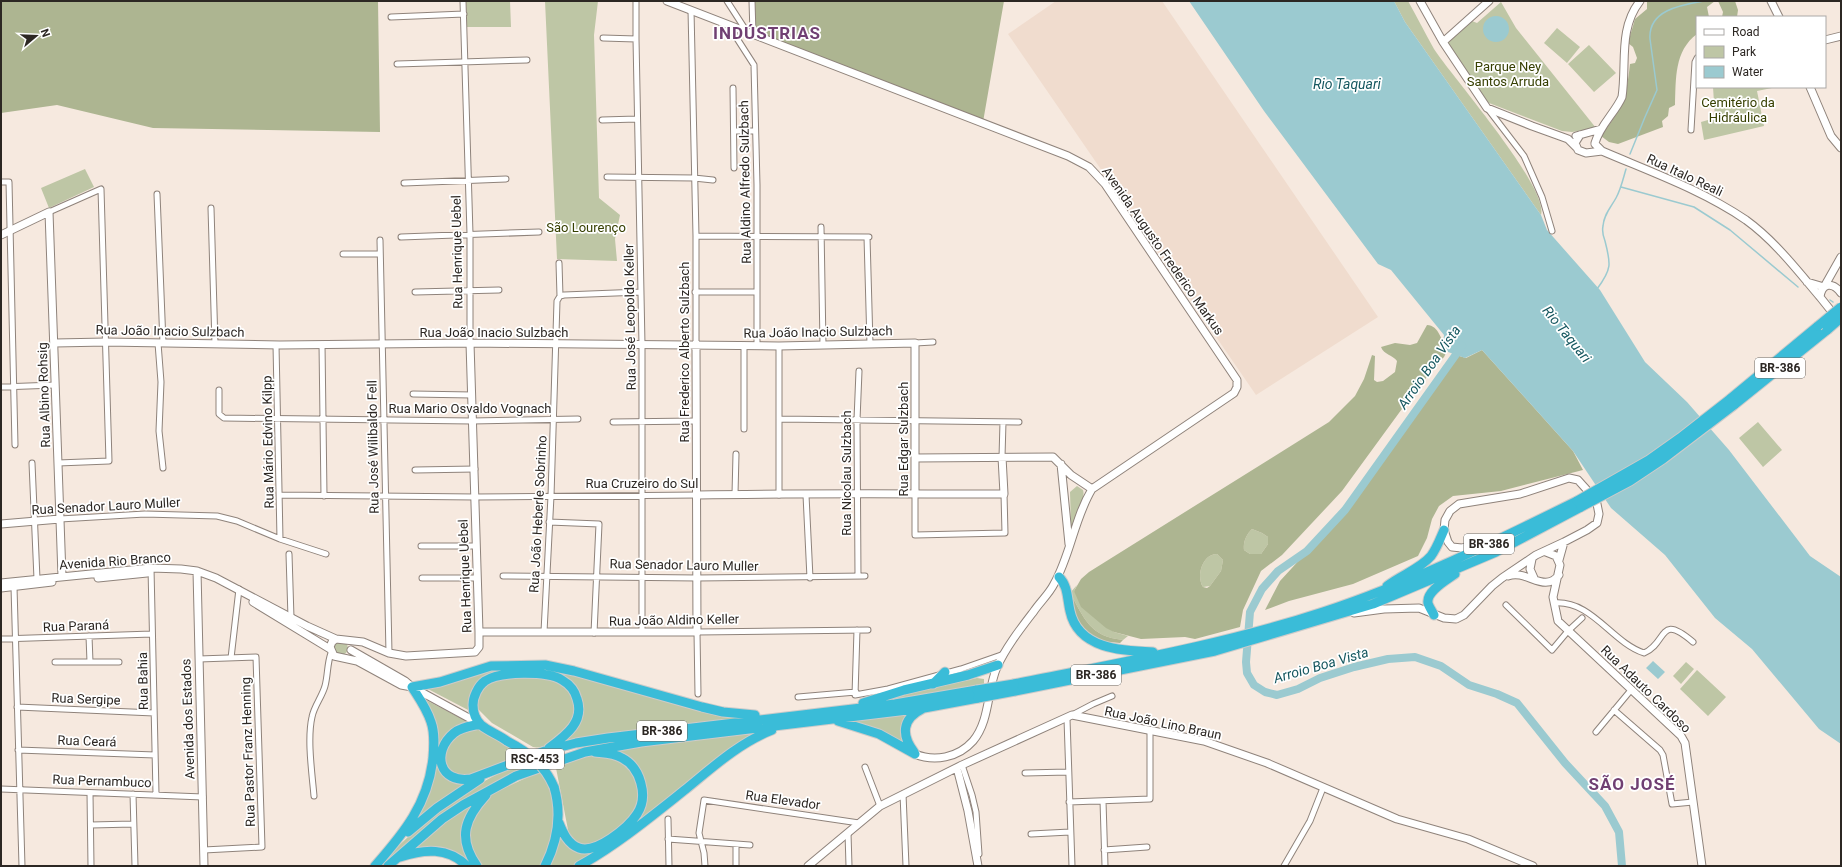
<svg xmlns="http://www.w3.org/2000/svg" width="1842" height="867" font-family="Roboto,sans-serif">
	<rect width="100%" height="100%" fill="#f6e9df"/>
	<!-- built -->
	<path fill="#f0dcce" d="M1056,1H1162L1378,317L1256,395L1008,34Z"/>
	<!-- green -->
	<path fill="#bec6a5" d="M466,1H510L511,27H467Z
		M545,1H598L594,35L599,198L620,215L615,239L617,261L557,259Z
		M1394,1H1408C1417,17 1425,33 1434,49C1453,78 1549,187 1541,215L1405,22Z
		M1501,2L1516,28L1596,128L1572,132L1562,131L1489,103L1483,98L1447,43L1472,21L1477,23Z
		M1557,28L1580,47L1567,63L1544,43Z
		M1589,45L1616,73L1594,92L1568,64Z
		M1713,87H1777L1757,91L1764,126L1704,140L1701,122L1715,118Z
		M85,169L94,187L49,208L41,188Z
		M1758,422L1782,450L1763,467L1739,438Z
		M1077,486L1083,490C1086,498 1076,516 1073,525H1071L1070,492Z
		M1252,529L1262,533L1268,537V544L1261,554H1250L1244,550C1243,542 1246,535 1252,529Z
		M1217,554L1223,560L1221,571L1210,586L1203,587C1196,577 1202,554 1217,554Z
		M1077,585L1074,591L1114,632L1128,636L1123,640C1089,636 1085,619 1070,593Z
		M334 648a7 7 0 1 1 14 0a7 7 0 1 1-14 0Z
		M1686,662L1694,669L1681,684L1673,676Z
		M525,668L564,672L748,719L559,746C573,736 577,728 581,712L561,677L487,676L470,711L426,688L476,672Z
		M1697,670L1726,697L1708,716L1680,689Z
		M514,677C527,677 547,676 559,683C570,689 579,705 575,717C571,730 546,751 533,747L492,723L477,708C474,682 494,680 514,677Z
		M977,678L984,679V686L881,702L916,691Z
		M424,699L472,724L452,732L440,768L472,781L409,827L435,751Z
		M915,711C906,722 897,731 904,746L846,719Z
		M478,728L517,751L520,754L488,769L463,778L448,771L443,756L444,750L461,731Z
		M759,730L600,853L574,866H549L560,832L585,851L641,815C646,772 649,765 605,750Z
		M581,756H600L613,758L622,762L630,767L639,789L636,812L608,837L582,847L569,835L556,768L560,764Z
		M531,759L536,765L487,788L385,866H379C423,819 471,783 531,759Z
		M541,771L544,773L553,795L556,818L543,866H482L469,844L470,820L491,794Z
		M485,794L466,820L475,866H470L459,856L406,853L419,841Z"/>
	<!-- forest -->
	<path fill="#adb591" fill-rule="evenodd" d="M1,1H378L380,132L153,128L57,105L1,113Z
		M752,1H1004L983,122L753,34Z
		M1647,1H1715L1707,7L1709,17H1697V34C1674,51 1676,79 1675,105L1669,108L1668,116L1662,121L1663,127L1618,144L1609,142L1601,136C1623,107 1626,100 1630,64L1635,63L1637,58L1633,47L1628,43L1635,19L1647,9Z
		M1718,1H1735L1738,10L1737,17H1722L1723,12Z
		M1427,325C1439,325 1442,342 1447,351L1444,357L1415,391L1342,491L1282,555L1261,571L1243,610L1240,627L1195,639L1185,637L1141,639L1114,632L1106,628L1081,607L1074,591L1081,579L1089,572L1329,422L1355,396L1364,379L1372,355L1375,356L1374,380L1377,382L1383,381L1395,372L1397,361C1393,355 1384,355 1381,347L1395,343L1410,345L1417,343ZM1252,529L1262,533L1268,537V544L1261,554H1250L1244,550C1243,542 1246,535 1252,529ZM1217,554L1223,560L1221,571L1210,586L1207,588L1203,587C1196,577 1202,554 1217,554Z
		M1482,350L1573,451L1583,470L1501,491L1453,496L1439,506L1432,519L1427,538L1418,556L1353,584L1289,601L1265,610L1280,581L1358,496L1456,355L1466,358Z
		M1070,593C1085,619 1089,636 1123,640L1120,643L1099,641L1091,638L1075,618Z"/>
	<!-- water -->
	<path fill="#9bcad0" d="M1189,1H1394L1405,22L1541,215L1547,230L1600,290L1645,362L1687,402L1729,450L1810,556L1841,577V744L1819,729L1752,649L1715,618L1665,555L1611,508L1573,451L1482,350L1465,358L1448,352L1443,343L1444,335L1391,270L1378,264L1264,111Z
		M1483 29a13 13 0 1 1 26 0a13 13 0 1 1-26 0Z
		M1653,661L1665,672L1658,679L1646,668Z"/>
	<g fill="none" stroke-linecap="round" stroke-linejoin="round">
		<!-- stream -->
		<path stroke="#9bcad0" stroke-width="1.5" d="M1630,154L1645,117L1657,90L1650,39C1648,10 1681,5 1704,1
			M1621,187L1694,207L1730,230L1798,287
			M1597,289C1612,269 1611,264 1605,241C1603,236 1602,231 1603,226C1604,214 1611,207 1616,198C1621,189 1623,179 1626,169
			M1830,300L1833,302"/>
		<!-- river -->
		<path stroke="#9bcad0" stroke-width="8" d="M1462,346L1345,510L1307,551L1278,571L1262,589L1250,612L1246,662L1247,673L1254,685L1265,692L1277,695L1298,689L1320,678L1354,667L1388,659L1415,657L1441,666L1469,685L1497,694L1517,703L1565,763L1605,806L1619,832L1622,866"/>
		<defs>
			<path id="street" d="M463,1L470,234V343
				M636,1V39L642,345V632
				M727,1L747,32
				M752,1L753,34
				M691,10L696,236V344
				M391,17L464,14
				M729,26L754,65L757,185V345
				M603,38L636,39
				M397,64L527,60
				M733,88L734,168
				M1488,109L1524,156L1542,197L1552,231
				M602,120L637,119
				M1691,130L1695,62L1697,58
				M734,131H755
				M607,177L694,178L713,180
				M1,182H9L15,445
				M404,183L506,179
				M157,194L163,343
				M211,208L215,344
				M49,212L101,189L109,461L58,463
				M821,227L823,345
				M696,236L869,237
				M401,237L539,232
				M867,237L870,344
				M380,240L389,653
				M343,254H379
				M559,263L560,296
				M415,292L499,290
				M695,292H757
				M158,343L161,382L159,431L163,468
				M915,343L933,342
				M322,344L324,496
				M276,345L280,539
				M744,345V429
				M1,387L55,385
				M219,390V414L224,418L472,421L578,419
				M413,394L472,395
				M779,419L1019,422
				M613,422L696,421
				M1002,457L1003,422
				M32,463L37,579
				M415,470L475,469
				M735,494L736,454
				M915,494V535L1005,533L1004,494
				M280,495L475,497L698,495
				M779,495V346
				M806,495L810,578
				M60,519L145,514L217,516L237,521L280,539L326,554
				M549,522L599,524L594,633
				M421,546H476
				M289,554L291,618
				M151,568L156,794
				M503,576L697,578L865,576
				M858,576L857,420L859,371
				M422,578H477
				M14,587L22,866
				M1554,603C1592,600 1611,642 1644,653C1668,643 1658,612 1693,642
				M1506,605L1552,650L1568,631L1582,618
				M857,630L855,695L888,689L961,669L1004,654
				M544,632L551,496L557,301L560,296L564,295L641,292
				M89,636L90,662
				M1,639L152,634
				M231,658L239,589
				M199,659L256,657L262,847L204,850
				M55,662H119
				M698,694L697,632L868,630
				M798,697L856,692
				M17,707L154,713
				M1614,710L1660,750L1663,755L1672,804L1693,802
				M1072,715L1093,704L1112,696
				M1067,719L1072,866
				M1596,732L1631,690
				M18,750L155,755
				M962,765L972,795L976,812L979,854
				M865,767L880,806
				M1025,773L1068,772
				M1,789L203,797
				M90,793L91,866
				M133,794L135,866
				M903,794L906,866
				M314,796C312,773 307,739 312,717C314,706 322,697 325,686C328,675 327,664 331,653
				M1103,801L1105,866
				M1069,802L1150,799V731
				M668,819L669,866
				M91,825L133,824
				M848,833L849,866
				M1031,834L1070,832
				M668,839L750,845
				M736,845V866
				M1104,850L1147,847
				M705,866L704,853L699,833L704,800L859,823
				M1284,866L1310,821L1323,788"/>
			<path id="secondary" d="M667,1L1068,156L1089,167L1105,184L1237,380V387L1234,393L1092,489C1074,519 1071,554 1054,584C1049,594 1040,602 1034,611C1021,628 1006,647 997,667C987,690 990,721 973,741C958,758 934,762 915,754
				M1420,1L1443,42L1487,108L1532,126L1568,139L1576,147
				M1771,1L1779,17
				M1825,40L1841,36
				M1443,42L1489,1
				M1810,87L1831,136L1841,148
				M1580,135L1575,143L1578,150L1586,153L1602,151
				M1576,136L1601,129
				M1595,143C1600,125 1615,113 1622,97C1627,64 1618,29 1640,1
				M1595,144L1602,151C1651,172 1702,190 1746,220C1775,241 1797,270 1820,297
				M1,235L49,212L62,576
				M1807,282L1824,287L1841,257
				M1836,317L1820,297C1822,282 1833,282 1841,293
				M55,343L106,342L280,345L470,343L779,346L915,343V494
				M915,458L1053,457L1071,475L1092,489
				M1061,464L1069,544
				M698,495C800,493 902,494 1004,494L1002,457
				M1,524L60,519
				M1546,552L1556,556L1560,565L1553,597L1558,621L1681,736L1685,743L1702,866
				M1532,559L1530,569L1534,578
				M1559,560L1564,542
				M197,571L204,866
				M1508,576C1527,569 1544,594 1559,575
				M98,578L147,573
				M1,583L151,568L181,569L197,571L216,578L307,626L336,639L363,642L389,653L406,656L475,652L479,647V632L470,343
				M1,588L52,582
				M253,602L330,649
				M1354,613L1384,609L1419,608L1444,618L1456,619L1464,615L1492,586L1502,578L1536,555L1564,542L1587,530L1597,523L1599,514L1597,504L1587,490L1578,480L1569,478L1520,494L1459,504L1450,511L1445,520L1444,530L1448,542L1452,547L1462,548L1489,541
				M479,632H697L696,344
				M336,639L332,642L330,647L334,656L357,661L401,685L412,687
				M351,650L405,681L412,687L480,724
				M957,768L968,811L978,866
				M808,866L880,806L962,765L1072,715L1204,741L1267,763L1397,819L1468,839L1533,866"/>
			<path id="highway" d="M1730,399L1818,326
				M1734,405L1827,330
				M1059,577C1068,586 1067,598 1070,611C1078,649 1122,651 1153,652
				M1387,586C1401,575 1420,569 1431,556C1437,548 1440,539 1444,530
				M1434,615C1432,611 1429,607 1428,603C1426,591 1447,580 1455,574
				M933,684L945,672
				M1014,684C1118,663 1223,645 1323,612C1411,583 1494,542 1577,501
				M1015,691L1215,651L1373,604L1496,552L1581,507
				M863,703L904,690L968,675L998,665
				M838,721L879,734L915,754
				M480,724C471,726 461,727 454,733C431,752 439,784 471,779L545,751L576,743L608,738L895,704L977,690
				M507,741C499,735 488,731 481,725C476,720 473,712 473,705C473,697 478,686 485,681C500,671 547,671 562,680C569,684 575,691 577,699C585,722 565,736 549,748
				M914,752C901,735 902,719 922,709
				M559,823C563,833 568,844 579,848C596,854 628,828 637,814C649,796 640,767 622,758C614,753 604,753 595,752
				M408,832L437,808L480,779
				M400,857C424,849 448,847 467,866
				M375,866C404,833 428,804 433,758C434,746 435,733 431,722C427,709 419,698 412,687L440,682L491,666L545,665L574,671L702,707L723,712L755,715
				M388,866L442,819L463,805L516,776L585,752L641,742L924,708L978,698
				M477,866C457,838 465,818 486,795
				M545,866C558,840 562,814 554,787
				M579,866C617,845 652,816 686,789C713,767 739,743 772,730"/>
		</defs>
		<!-- street casing -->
		<use href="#street" stroke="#8f837b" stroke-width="7"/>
		<!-- secondary casing -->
		<use href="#secondary" stroke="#8f837b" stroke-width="9"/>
		<!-- highway casing -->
		<use href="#highway" stroke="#cccbca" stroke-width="11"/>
		<!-- street -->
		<use href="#street" stroke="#fff" stroke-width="5"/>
		<!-- secondary -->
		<use href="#secondary" stroke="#fff" stroke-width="7"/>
		<!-- highway -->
		<use href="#highway" stroke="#3abcd8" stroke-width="9"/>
		<defs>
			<path id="highway-bridge" d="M1818,326L1841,307
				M1827,330L1841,318
				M1577,501L1649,460L1680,438L1730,399
				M1581,507L1630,481L1663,459L1734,405
				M977,690L1014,684
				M978,698L1015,691
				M507,741C528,752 544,764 554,787"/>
		</defs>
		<!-- highway-bridge casing -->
		<use href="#highway-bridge" stroke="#cccbca" stroke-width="11" stroke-linecap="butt"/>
		<!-- highway-bridge -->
		<use href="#highway-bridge" stroke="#3abcd8" stroke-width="9"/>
	</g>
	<g text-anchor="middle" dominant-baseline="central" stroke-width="3.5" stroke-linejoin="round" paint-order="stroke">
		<!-- shield labels -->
		<g fill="#fff" stroke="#6b6865" stroke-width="1">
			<rect x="1755" y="358" width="50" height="20" rx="3"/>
			<rect x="1464" y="534" width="50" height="20" rx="3"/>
			<rect x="1071" y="665" width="50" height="20" rx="3"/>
			<rect x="637" y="721" width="50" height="20" rx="3"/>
			<rect x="506" y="749" width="58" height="20" rx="3"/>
		</g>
		<g font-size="12" font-weight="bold" fill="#2c2723">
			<text x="1780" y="368">BR-386</text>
			<text x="1489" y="544">BR-386</text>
			<text x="1096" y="675">BR-386</text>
			<text x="662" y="731">BR-386</text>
			<text x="535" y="759">RSC-453</text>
		</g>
		<!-- park labels -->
		<g font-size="13" fill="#363f01" stroke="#fff">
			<text x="1508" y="66">Parque Ney<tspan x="1508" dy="15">Santos Arruda</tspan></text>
			<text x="1738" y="102">Cemitério da<tspan x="1738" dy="15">Hidráulica</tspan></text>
			<text x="586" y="227">São Lourenço</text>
		</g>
		<!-- street labels -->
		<g font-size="13" fill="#2c2723" stroke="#fff">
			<text transform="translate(1685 175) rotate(25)">Rua Italo Reali</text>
			<text transform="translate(745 182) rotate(-91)">Rua Aldino Alfredo Sulzbach</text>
			<text transform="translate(1163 251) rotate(55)">Avenida Augusto Frederico Markus</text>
			<text transform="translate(457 252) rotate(-91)">Rua Henrique Uebel</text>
			<text transform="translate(630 317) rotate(-91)">Rua José Leopoldo Keller</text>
			<text transform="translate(170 331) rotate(1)">Rua João Inacio Sulzbach</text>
			<text x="494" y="332">Rua João Inacio Sulzbach</text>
			<text transform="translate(818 332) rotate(-1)">Rua João Inacio Sulzbach</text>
			<text transform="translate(684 352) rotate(-90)">Rua Frederico Alberto Sulzbach</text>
			<text transform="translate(44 395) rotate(-92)">Rua Albino Rohsig</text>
			<text x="470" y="408">Rua Mario Osvaldo Vognach</text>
			<text transform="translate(903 439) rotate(-90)">Rua Edgar Sulzbach</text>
			<text transform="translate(268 442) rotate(-91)">Rua Mário Edvino Kilpp</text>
			<text transform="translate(373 447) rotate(-91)">Rua José Wilibaldo Fell</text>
			<text transform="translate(846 473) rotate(-90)">Rua Nicolau Sulzbach</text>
			<text x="642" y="483">Rua Cruzeiro do Sul</text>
			<text transform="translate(106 506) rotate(-3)">Rua Senador Lauro Muller</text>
			<text transform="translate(538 514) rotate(-87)">Rua João Heberle Sobrinho</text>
			<text transform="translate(115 561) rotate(-4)">Avenida Rio Branco</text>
			<text transform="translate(684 565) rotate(1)">Rua Senador Lauro Muller</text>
			<text transform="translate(465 576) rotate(-92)">Rua Henrique Uebel</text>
			<text transform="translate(674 620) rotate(-1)">Rua João Aldino Keller</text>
			<text transform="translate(76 626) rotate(-2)">Rua Paraná</text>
			<text transform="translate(143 681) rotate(-91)">Rua Bahia</text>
			<text transform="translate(1646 689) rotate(44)">Rua Adauto Cardoso</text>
			<text transform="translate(86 699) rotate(2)">Rua Sergipe</text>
			<text transform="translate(188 719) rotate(-92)">Avenida dos Estados</text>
			<text transform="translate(1163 723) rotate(12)">Rua João Lino Braun</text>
			<text transform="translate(87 741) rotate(2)">Rua Ceará</text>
			<text transform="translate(248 752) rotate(-92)">Rua Pastor Franz Henning</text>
			<text transform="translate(102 781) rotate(2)">Rua Pernambuco</text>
			<text transform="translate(783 800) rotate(8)">Rua Elevador</text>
		</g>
		<!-- water labels -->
		<g font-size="14" font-style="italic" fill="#15575f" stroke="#fff">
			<text x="1347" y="84">Rio Taquari</text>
			<text transform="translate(1567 334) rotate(51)">Rio Taquari</text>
			<text transform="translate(1429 367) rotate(-55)">Arroio Boa Vista</text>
			<text transform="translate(1321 665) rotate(-16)">Arroio Boa Vista</text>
		</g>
		<!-- district labels -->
		<g font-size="17" font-weight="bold" letter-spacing="1" fill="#703f72" stroke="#fff">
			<text x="767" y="33">INDÚSTRIAS</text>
			<text x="1632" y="784">SÃO JOSÉ</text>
		</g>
	</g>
	<!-- border -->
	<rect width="1842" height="867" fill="none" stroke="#2c2723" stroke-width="4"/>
	<!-- legend -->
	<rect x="1696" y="16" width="130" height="72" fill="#ffffff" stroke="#aba9a7"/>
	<rect x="1704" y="29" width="20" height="6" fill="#ffffff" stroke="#aba9a7"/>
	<text x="1732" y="36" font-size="12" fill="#2c2723">Road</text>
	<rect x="1704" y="46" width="20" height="12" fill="#bec6a5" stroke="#aba9a7"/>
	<text x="1732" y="56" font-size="12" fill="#2c2723">Park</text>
	<rect x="1704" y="66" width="20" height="12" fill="#9bcad0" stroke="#aba9a7"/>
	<text x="1732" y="76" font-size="12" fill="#2c2723">Water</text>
	<!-- north arrow -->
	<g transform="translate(36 36) rotate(71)" stroke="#ffffff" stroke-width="3" paint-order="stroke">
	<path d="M0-3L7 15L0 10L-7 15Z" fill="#2c2723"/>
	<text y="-6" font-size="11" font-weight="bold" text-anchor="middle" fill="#2c2723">N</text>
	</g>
</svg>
